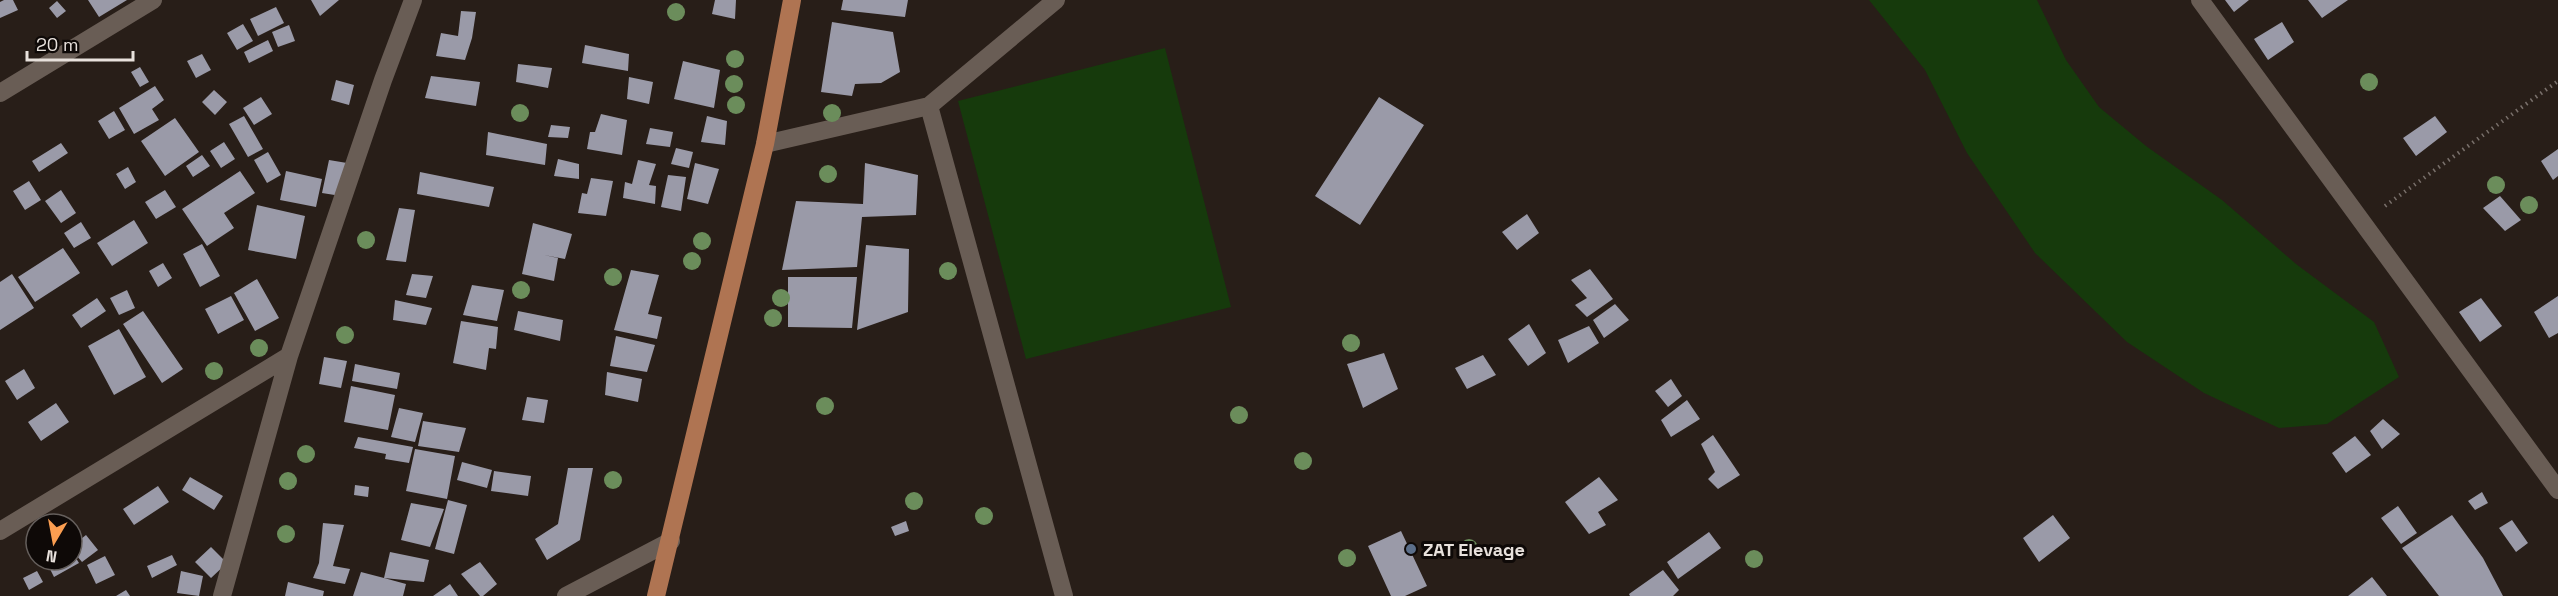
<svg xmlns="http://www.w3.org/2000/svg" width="2558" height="596" font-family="'Space Grotesk',sans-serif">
	<rect width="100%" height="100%" fill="#281e18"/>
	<!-- green -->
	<path fill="#163a0c" d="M1869,0H2037L2066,60L2099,107L2146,146L2222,200L2296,264L2374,322L2399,377L2327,424L2279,428L2204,393L2127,342L2035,253L1967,153L1925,70Z
		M1165,48L1231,307L1026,359L958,101Z"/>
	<!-- building -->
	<path fill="#9a9aa8" d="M4,0H13L18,10L0,18V2Z
		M88,0H127L99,17Z
		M311,0H339L320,16Z
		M715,0H736L735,19L712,14Z
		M843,0H908L905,17L841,10Z
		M2225,0H2249L2234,12Z
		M2308,0H2348L2322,18Z
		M57,1L66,11L57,18L49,8Z
		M276,7L284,23L258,36L250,19Z
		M461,11L476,12L472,38L465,60L436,56L441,33L458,36Z
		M832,22L893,32L900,72L881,83L855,84L852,96L821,92Z
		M2282,22L2294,42L2268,60L2254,39Z
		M243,24L253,41L237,50L227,33Z
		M289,25L295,41L278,47L272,32Z
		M268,40L273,51L249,63L244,52Z
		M585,45L629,54L628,71L582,63Z
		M202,54L211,70L196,78L187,61Z
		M683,61L720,70L714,108L674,99Z
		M518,64L552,68L548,88L516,82Z
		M140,67L149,82L140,87L131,72Z
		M431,76L480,82L476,106L425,98Z
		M629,77L653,82L649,104L627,99Z
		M336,80L354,85L349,105L331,100Z
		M155,86L164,100L152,109L159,120L134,134L119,108Z
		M214,90L227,102L215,115L202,102Z
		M261,97L272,114L254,125L243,108Z
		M1379,97L1424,125L1360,225L1315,196Z
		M114,111L125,130L109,139L98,121Z
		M601,114L627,120L622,155L587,149L590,132H595Z
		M244,116L263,149L248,157L229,124Z
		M707,116L727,121L725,145L701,142Z
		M2435,116L2447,132L2416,156L2403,138Z
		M175,118L199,152L165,176L141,141Z
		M551,125L570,127L568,138L548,137Z
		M650,128L673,132L670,147L646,144Z
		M488,132L547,144L545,165L486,155Z
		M224,142L235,159L221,168L210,151Z
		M61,143L68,153L39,172L32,161Z
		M676,148L693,152L689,168L671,164Z
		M2558,149V176L2553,180L2541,161Z
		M268,152L281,175L267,183L254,160Z
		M202,155L210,166L193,177L186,166Z
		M558,159L579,164V179L554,176Z
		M329,160L347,163L341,196L322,193Z
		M638,160L656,164L649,185L656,186L655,204L623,198L625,182L632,184Z
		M695,163L719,169L708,204L687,199Z
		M865,163L918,175L916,215L862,217L857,267L782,270L796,201L863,204Z
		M128,167L136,182L125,189L116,174Z
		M240,171L255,193L224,213L234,228L207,246L182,209Z
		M286,171L322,179L316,207L280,200Z
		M420,172L494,187L489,207L417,194Z
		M668,175L686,177L681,211L661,207Z
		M591,178L613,181L606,216L578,213L582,193L587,194Z
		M29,181L41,200L25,210L13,191Z
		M61,190L76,213L61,223L45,201Z
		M165,190L176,207L156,219L145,202Z
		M2500,196L2521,220L2505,231L2483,208Z
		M257,205L305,216L296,259L248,250Z
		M399,208L415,210L406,262L386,260Z
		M1527,214L1539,233L1517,250L1502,232Z
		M134,220L148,243L112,266L97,243Z
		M81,222L91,238L74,248L64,233Z
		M533,223L572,234L565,259L544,255L558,258L554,281L522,274Z
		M202,244L220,276L200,287L183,254Z
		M866,245L909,249L908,312L857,330Z
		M63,248L80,273L35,302L18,277Z
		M163,263L172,278L158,287L149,271Z
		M1590,269L1613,299L1587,317L1575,305L1587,298L1571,280Z
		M631,270L659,275L648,314L662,317L657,339L614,330Z
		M12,274L34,308L0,330V282Z
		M412,274L433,276L426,298L406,295Z
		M788,277H857L852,328L788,327Z
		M257,279L279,318L255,331L234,293Z
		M472,285L504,290L497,321L463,315Z
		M127,290L135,308L119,315L110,298Z
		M231,296L244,320L218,334L205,309Z
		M2558,296V333L2549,338L2534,312Z
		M97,298L106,311L81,328L72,315Z
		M2481,298L2502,326L2480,342L2459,312Z
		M395,300L432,308L426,325L393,320Z
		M1615,304L1629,320L1604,338L1593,320Z
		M143,311L183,369L162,383L123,324Z
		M518,311L563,320L560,341L514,330Z
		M461,321L498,327L496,349L489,348L486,370L453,363Z
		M1529,324L1546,353L1528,366L1508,339Z
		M1589,326L1599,343L1568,363L1558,340Z
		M119,329L146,377L114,395L88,346Z
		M616,336L655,345L647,372L610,366Z
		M1384,353L1398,389L1363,408L1347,364Z
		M1483,355L1496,375L1467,389L1455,368Z
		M324,357L347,361L341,388L319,384Z
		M355,364L400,373L397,389L352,381Z
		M24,369L35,388L17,400L5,381Z
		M607,372L642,379L638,402L605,395Z
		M1671,379L1682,396L1668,407L1655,391Z
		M351,386L395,395L388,430L344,422Z
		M527,397L548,400L544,423L522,420Z
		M1687,400L1700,419L1671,437L1661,420Z
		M56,403L69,422L41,441L28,422Z
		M399,408L423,413L415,442L391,437Z
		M2383,419L2400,434L2382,449L2370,431Z
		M423,421L466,428L459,452L418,446Z
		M1713,435L1740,475L1718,489L1708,479L1715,472L1701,444Z
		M2355,436L2371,455L2346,473L2332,453Z
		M358,437L413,447L409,463L385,459L386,454L354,448Z
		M415,449L455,456L447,499L406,491Z
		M462,462L492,470L487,488L457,480Z
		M568,468H593L580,540L547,560L535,539L558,524Z
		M494,471L531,476L528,496L491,491Z
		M190,477L223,496L214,510L182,490Z
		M1599,477L1618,500L1598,512L1606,525L1589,534L1565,502Z
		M355,485L369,487L368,497L354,495Z
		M158,486L169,502L134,525L123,509Z
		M2482,492L2488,503L2475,510L2468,501Z
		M448,500L467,505L454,554L435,549Z
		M411,503L444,509L430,547L401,540Z
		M2398,506L2417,533L2401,544L2381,518Z
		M2053,515L2070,538L2039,562L2023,538Z
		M2452,515L2483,558L2503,596H2439L2402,548Z
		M2512,520L2528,543L2516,552L2499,528Z
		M906,521L909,531L895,536L891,527Z
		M323,523L344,525L333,566L350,569L345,584L313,578L319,563Z
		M1401,531L1427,586L1405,596H1391L1368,546Z
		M1709,532L1721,548L1678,579L1667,562Z
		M86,535L98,550L82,562L72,550V546Z
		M211,547L227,563L211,578L195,562Z
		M390,552L429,560L424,582L384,578L406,584L403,596H353L361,572L384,578Z
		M74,555L79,563L54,577L50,569L66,560H72Z
		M172,555L177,565L152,578L147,566Z
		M105,556L115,575L96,584L87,565Z
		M480,562L497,584L483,596H480L461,574Z
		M1663,570L1679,590L1673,596H1630L1629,594Z
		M37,571L43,582L29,590L23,578Z
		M181,571L203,576L199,596L177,593Z
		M2372,577L2387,596H2348Z
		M288,582L324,591L323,596H285Z
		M450,584L458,596H433Z
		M126,590L130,596H116Z"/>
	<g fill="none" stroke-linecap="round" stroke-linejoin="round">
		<!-- path -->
		<path stroke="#79706b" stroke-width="4" stroke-dasharray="1.5 4.5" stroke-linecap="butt" d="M2385,206L2558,81"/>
		<!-- minor -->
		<path stroke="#695d55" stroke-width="18" d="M2200,0L2558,490
			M0,93L153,0
			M929,106L1064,596
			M765,144L929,106L1056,0
			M0,531L289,356
			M222,596L289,356L383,80L413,0
			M566,596L671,541"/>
		<!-- major -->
		<path stroke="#af7452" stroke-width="18" d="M656,596L765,144L792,0"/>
	</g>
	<!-- trees -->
	<g fill="#6b8d5b">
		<circle cx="676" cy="12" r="9"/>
		<circle cx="735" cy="59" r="9"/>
		<circle cx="2369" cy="82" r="9"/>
		<circle cx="734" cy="84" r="9"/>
		<circle cx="736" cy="105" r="9"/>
		<circle cx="520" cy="113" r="9"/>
		<circle cx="832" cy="113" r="9"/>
		<circle cx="828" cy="174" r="9"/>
		<circle cx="2496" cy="185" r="9"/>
		<circle cx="2529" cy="205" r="9"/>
		<circle cx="366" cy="240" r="9"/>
		<circle cx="702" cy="241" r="9"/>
		<circle cx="692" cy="261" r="9"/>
		<circle cx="948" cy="271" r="9"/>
		<circle cx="613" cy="277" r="9"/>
		<circle cx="521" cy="290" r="9"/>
		<circle cx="781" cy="298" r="9"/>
		<circle cx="773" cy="318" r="9"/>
		<circle cx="345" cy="335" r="9"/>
		<circle cx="1351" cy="343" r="9"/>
		<circle cx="259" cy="348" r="9"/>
		<circle cx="214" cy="371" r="9"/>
		<circle cx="825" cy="406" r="9"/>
		<circle cx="1239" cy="415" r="9"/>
		<circle cx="306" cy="454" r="9"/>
		<circle cx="1303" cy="461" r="9"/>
		<circle cx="613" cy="480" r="9"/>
		<circle cx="288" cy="481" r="9"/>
		<circle cx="914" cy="501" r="9"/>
		<circle cx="984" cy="516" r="9"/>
		<circle cx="286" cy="534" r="9"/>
		<circle cx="1469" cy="548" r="9"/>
		<circle cx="1347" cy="558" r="9"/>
		<circle cx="1754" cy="559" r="9"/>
	</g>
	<!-- markers -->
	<circle fill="#5c6f8a" stroke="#0e0907" stroke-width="2" cx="1411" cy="549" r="6"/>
	<g text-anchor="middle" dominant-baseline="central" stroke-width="6" stroke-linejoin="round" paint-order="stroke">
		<!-- poi labels -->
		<g font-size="18" font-weight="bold" fill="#e8e1dc" stroke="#0e0907" text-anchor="start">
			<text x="1423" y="549">ZAT Elevage</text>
		</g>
	</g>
	<!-- north arrow -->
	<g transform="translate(54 542) rotate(190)"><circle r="28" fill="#0e0907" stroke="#655f5c" stroke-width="1.5"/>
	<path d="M0-4.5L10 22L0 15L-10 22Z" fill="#fb9e51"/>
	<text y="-9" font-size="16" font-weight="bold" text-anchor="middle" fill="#e8e1dc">N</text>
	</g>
	<!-- scale -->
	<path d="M27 51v9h106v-9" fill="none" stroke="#e8e1dc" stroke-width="3"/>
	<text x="36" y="51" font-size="18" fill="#e8e1dc" stroke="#0e0907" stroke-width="4.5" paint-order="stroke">20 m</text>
</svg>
